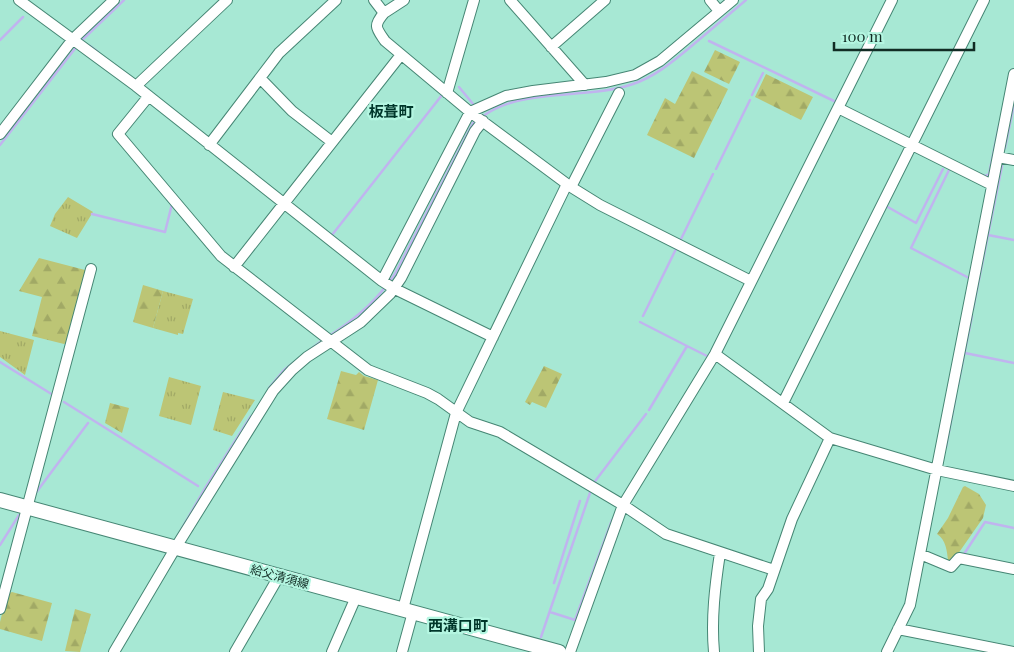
<svg xmlns="http://www.w3.org/2000/svg" width="1014" height="652" font-family="'Playfair Display','Noto Sans JP',serif">
	<defs>
		<pattern id="grass-tufts" width="24" height="20" patternUnits="userSpaceOnUse" patternTransform="scale(1.25)"><rect width="24" height="20" fill="#bcc575"/><path d="M3 7l-1-3M5 7V3M7 7l1-3M15 17l-1-3M17 17v-4M19 17l1-3" fill="none" stroke="#a1a965"/></pattern>
		<pattern id="forest-firs" width="22" height="20" patternUnits="userSpaceOnUse" patternTransform="scale(1.25)"><rect width="22" height="20" fill="#bcc575"/><path d="M5 1l3.5 6h-7zM16 11l3.5 6h-7z" fill="#a1a965"/></pattern>
	</defs>
	<rect width="100%" height="100%" fill="#a7e8d4"/>
	<!-- grass -->
	<path fill="url(#grass-tufts)" d="M68,197L93,212L77,238L50,226L55,214Z
		M163,291L193,299L183,334L178,333V335L153,328Z
		M0,331L34,340L25,375L0,357Z
		M169,377L201,386L191,425L159,416Z
		M223,392L255,400L232,436L213,430Z"/>
	<!-- forest -->
	<path fill="url(#forest-firs)" d="M715,50L740,62L729,84L704,72Z
		M692,71L728,89L694,158L647,135L665,98L675,104Z
		M766,74L813,97L801,120L755,97Z
		M39,258L85,270L87,273L68,342L64,344L32,336L42,297L19,291Z
		M143,285L163,291L153,328L133,322Z
		M544,366L562,374L546,408L532,402L530,405L525,402Z
		M341,371L356,375L359,372L364,376L378,380L364,430L327,419Z
		M110,403L129,408L122,433L105,423Z
		M965,486L979,494L986,505L983,518L953,561H948C947,551 946,540 937,534L948,518L963,487Z
		M12,592L52,603L42,641L0,629V622L7,594Z
		M75,609L91,614L80,652L65,651Z"/>
	<g fill="none" stroke-linecap="round" stroke-linejoin="round">
		<!-- stream -->
		<path stroke="#c0b4ef" stroke-width="2.5" d="M0,40L23,17
			M709,41L836,102
			M80,42L124,0
			M90,46L98,52
			M459,87L473,104
			M752,95L763,73
			M482,117C520,87 588,100 633,84C654,77 671,63 688,49C707,33 727,16 746,0
			M0,145L77,46
			M1005,148L1014,104
			M716,169L750,100
			M949,170L911,248L969,278
			M983,175L985,176L989,174L999,126
			M886,206L916,223L943,169
			M92,214L165,232L172,204L173,205
			M332,235L442,95
			M988,235L1014,240
			M680,241L713,174
			M390,281L395,274L473,123L477,120
			M973,309L1002,166
			M643,316L676,249
			M640,322L687,346
			M329,336C351,322 370,307 386,286
			M965,353L1014,363
			M0,362L53,395
			M359,369L369,375
			M958,385L972,316
			M269,388L284,370L324,339
			M64,402L198,486
			M649,410L687,346L707,356
			M946,447L956,395
			M593,484L646,414
			M35,494L88,423
			M177,537L204,490L251,416
			M0,545L19,515
			M964,554L985,522L1014,528
			M554,583L580,501
			M550,612L575,620L612,520
			M541,637L591,490"/>
		<defs>
			<path id="minor" d="M19,0L136,86L382,281L393,288L493,337
				M374,0L384,13C373,26 376,28 385,41L470,112L571,187L600,205L751,281
				M510,0L585,85
				M710,0L719,11
				M384,13L404,0
				M551,47L605,0
				M260,78L292,111L332,142
				M136,86L227,0
				M447,93L474,0
				M148,97L118,134L221,256L368,370L427,393L438,399L470,422L500,432L623,505L666,534L774,570
				M838,108L992,185
				M0,134L73,39L114,0
				M209,145L279,53L336,0
				M998,157L1014,160
				M571,187L619,93
				M234,267L400,56
				M382,281L470,112L506,96L533,91L606,82L635,75L660,61L733,0
				M715,354L830,438L937,470L1014,486
				M783,403L984,0
				M920,554L951,567L959,558L1014,569
				M0,609L91,269
				M403,609L456,413L567,184
				M898,629L1014,652
				M114,652L176,547L273,391L292,370L307,357L361,322L390,294L401,278L475,131L483,121
				M235,652L279,576
				M332,652L356,597
				M402,652L413,612
				M570,652L623,505L715,354L892,0
				M714,652C711,619 715,586 720,553
				M759,652L758,626L761,599L768,589L792,519L830,438
				M887,652L910,605L1014,74"/>
			<path id="secondary" d="M0,500L559,652"/>
		</defs>
		<!-- minor casing -->
		<use href="#minor" stroke="#468674" stroke-width="12"/>
		<!-- secondary casing -->
		<use href="#secondary" stroke="#468674" stroke-width="16"/>
		<!-- minor -->
		<use href="#minor" stroke="#fff" stroke-width="10"/>
		<!-- secondary -->
		<use href="#secondary" stroke="#fff" stroke-width="14"/>
	</g>
	<g text-anchor="middle" dominant-baseline="central" stroke-width="4.5" stroke-linejoin="round" paint-order="stroke">
		<!-- street labels -->
		<g font-size="12" fill="#112c24" stroke="#b4f6e1">
			<text transform="translate(280 576) rotate(15)">給父清須線</text>
		</g>
		<!-- quarter labels -->
		<g font-size="15" font-weight="bold" fill="#00362a" stroke="#b4f6e1">
			<text x="391" y="111">板葺町</text>
			<text x="458" y="625">西溝口町</text>
		</g>
	</g>
	<!-- scale -->
	<path d="M834 42v8h140v-8" fill="none" stroke="#112c24" stroke-width="2.5"/>
	<text x="842" y="42" font-size="15" fill="#112c24" stroke="#b4f6e1" stroke-width="4" paint-order="stroke">100 m</text>
</svg>
